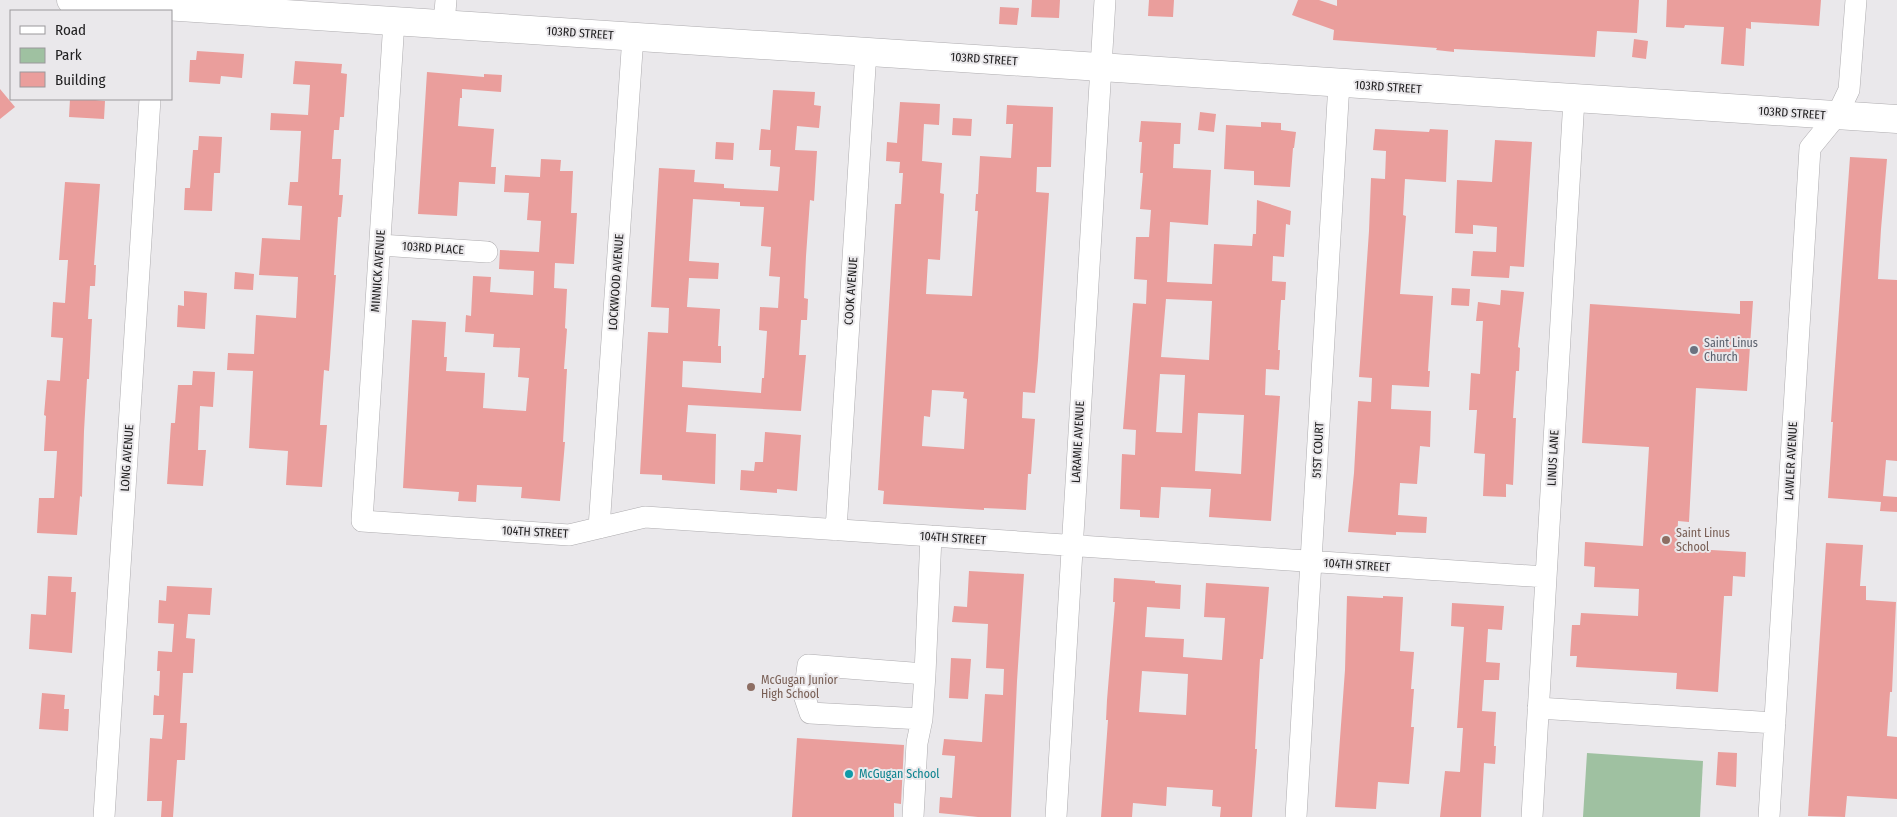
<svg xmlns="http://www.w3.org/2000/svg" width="1897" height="817" font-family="'Fira Sans Condensed',sans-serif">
	<rect width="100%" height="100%" fill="#eae8eb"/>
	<!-- green -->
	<path fill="#9fc1a1" d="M1587,753L1703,761L1700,817H1583Z"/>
	<!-- building -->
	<path fill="#ea9e9c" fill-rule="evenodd" d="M1032,0H1060L1059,18L1031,17Z
		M1149,0H1174L1173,17L1148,16Z
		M1298,0H1319L1337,6V0H1639L1637,33L1597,31L1595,57L1454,49V52L1436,50L1437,48L1333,40L1334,30L1292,15Z
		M1667,0H1821L1819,26L1751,22V29L1746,28L1744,66L1721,64L1724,27L1685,25L1684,28L1666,27Z
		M1000,7L1019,8L1017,25L999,24Z
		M1634,39L1648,41L1646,59L1632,57Z
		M197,51L244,54L242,78L221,76L220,84L189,82L190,60H196Z
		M295,61L342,64L341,73L347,74L344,117H340L339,130H334L332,159H341L339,195H343L341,217H338L334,275H336L329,371L324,370L320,425H327L322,487L286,485L288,451L249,448L253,371L227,370L228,353L254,354L256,315L296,318L298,277L259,275L262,238L300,240L302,206L288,205L290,182H298L301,131L270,130L271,113L308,115L310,85L293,84Z
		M427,72L484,77V74L502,75L501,92L462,89V98H460L458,126L494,129L491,167H496L495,184L459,182L457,216L418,214Z
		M0,89L15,107L0,119Z
		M773,90L815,92L814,105L821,106L819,128L797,126L795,150L817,151L814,201L810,200L806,256L804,298L808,299L807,320H801L799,355H806L801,411L688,405L686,432L716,434L715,484L662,480V475L640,474L648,332L668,333L669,308L651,307L659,168L695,170L694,182L724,184V188L778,191L780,167L770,166L771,150H759L761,129L770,130ZM693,199L740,202V206L764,207L761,246L771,247L769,276L780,277L778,308L760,307L759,330L767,331L764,378H762L761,393L682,387L683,361L721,363V346H718L720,309L687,307L689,278L718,279L719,263L689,261Z
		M70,99H95V100L105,101L104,119L69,117Z
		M900,102L940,104L939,125L924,124L922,161L942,163L940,193L944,194L940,260L928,259L926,294L972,296L978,211H975L976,194H978L980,156L1011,158L1013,124H1006L1007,105L1053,107L1051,167H1037L1036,192L1049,193L1038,360L1035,393L1023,392L1022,418L1035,419L1031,474H1028L1026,510L984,508V510L883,504L884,491L878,490L895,204H901L903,173H899L900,162L886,161L887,142L897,143ZM932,390L964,392L963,398L967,399L964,449L922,446L924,416L930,417Z
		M1200,112L1216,114L1214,132L1198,130Z
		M953,118L972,119L971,136L952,135Z
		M1141,121L1181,123L1180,144H1174L1173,168L1211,170L1208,225L1170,222L1167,282L1212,284L1214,244L1252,246L1253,234H1256L1257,200L1291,211L1290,225L1286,224L1284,257L1273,256L1272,281L1286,282L1285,300H1281L1278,350H1280L1279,370L1266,369L1265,395L1280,396L1271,521L1209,517L1211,489L1161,487L1159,518L1140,517V510L1120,509L1122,454L1135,455L1136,430L1123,429L1133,303L1146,304L1147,280L1134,279L1136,237H1149L1151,210L1140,209L1143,173H1140L1142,142H1139ZM1166,299L1212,301L1209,360L1161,357ZM1160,374L1185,375L1182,433L1156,432ZM1198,413L1244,415L1241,474L1195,471Z
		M1261,122L1281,123V130L1296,132L1294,148H1293L1290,187L1254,185V171L1224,169L1226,125L1261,127Z
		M1375,129L1429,132L1430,129L1448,130L1446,182L1405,179L1403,215L1406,216L1400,294L1433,296L1428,371H1430L1429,387L1392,385L1391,409L1431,411L1430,447L1420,446L1417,484L1400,483L1398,515L1427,517L1426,533L1396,532V535L1348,532L1354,473L1358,401L1371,402L1372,378L1359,377L1369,231L1371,178L1385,179L1386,151L1373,150Z
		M199,136L222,137L220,173H214L212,211L184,210L185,188H190L193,150H198Z
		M1495,140L1532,142L1524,267L1510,266L1509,278L1471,276L1473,251L1496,252L1497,227L1473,225V234L1455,233L1457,180L1492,182Z
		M716,142L734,143L733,160L715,159Z
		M1850,157L1887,159L1881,229L1878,279L1897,280V461L1886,460L1883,496L1897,497V512L1880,511L1881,502L1828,498L1833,422H1831Z
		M541,159L561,160L560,171H573L571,213H577L574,264L555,263L554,288L567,289L565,328L567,329L564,369H567L563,442H565L560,501L521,498L522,487L477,485L476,502L458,501L459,492L403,488L412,320L446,322L444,357H447L446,371L485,373L483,408L526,411L529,378L518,377L520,348L493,347L494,334L465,332L466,315L471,316L473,276L491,277L490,292L533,295L534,271L499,269L500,250L539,252L541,221L527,220L529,193L504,192L505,175L540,177Z
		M65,182L100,184L94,265H96L95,286H90L88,319H92L90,358L89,379H87L84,431L82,497L80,496L77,535L37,533L39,498H54L57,451H44L46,416L44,415L47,380L60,381L63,338L51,337L53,302L65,303L68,260H59Z
		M235,272L254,274L253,290L234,289Z
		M1452,288L1470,289L1469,306L1451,305Z
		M1501,290L1524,292L1518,347L1520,348L1519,371H1516L1513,418H1516L1513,485L1506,484V497L1483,496L1485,454L1474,453L1477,410H1469L1471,373L1480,374L1483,321H1476L1478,302L1500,305Z
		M184,291L207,293L205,329L177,327L178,305L184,306Z
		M1740,301H1753L1747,391L1696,388L1689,522L1678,521L1677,548L1746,552L1745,577L1733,576L1732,596H1724L1718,692L1676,689L1677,673L1576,667L1577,656H1570L1572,625H1580L1581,613L1638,616L1639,589L1594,587L1595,567L1584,566L1585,542L1643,546L1649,447L1582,443L1590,304L1740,314Z
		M193,371L215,372L213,407L200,406L198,450H206L203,486L167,484L171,423H175L178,385H192Z
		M765,432L801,435L797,491L777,489V493L740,490L741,470L754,471L755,462H763Z
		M1826,543L1863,545L1860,586H1866V600L1896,602L1892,692H1890L1887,736L1897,737V799L1847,796L1845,817L1808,816Z
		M969,571L1024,574L1017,681L1011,817H978L939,813L940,797L952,798L955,756L942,755L944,739L982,742L985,694L1003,695L1004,669L986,668L988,624L952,622L954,606L967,607Z
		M48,576L72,577L71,592H76L72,653L29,649L31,614L46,615Z
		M1114,578L1155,581V583L1181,585L1180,609L1147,607L1145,637L1184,639L1183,657L1222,660L1225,618L1204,617L1206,583L1269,587L1263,659H1260L1255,749H1257L1252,817H1220L1221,807L1212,806L1213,790L1167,787L1166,806L1133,803L1132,817H1101L1108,720H1106L1107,700L1115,602H1113ZM1142,671L1188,674L1186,715L1139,712Z
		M167,586L212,588L210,615L188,614L186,638L195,639L193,673H183L180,723H187L185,760H177L173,817H161L162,801H147L150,738L162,739L164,715H153L154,695L159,696L160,671H157L158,651L172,652L174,624L158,623L159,600L166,601Z
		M1347,596L1383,598V596L1403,597L1400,651L1414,652L1411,689H1414L1411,727H1414L1409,784L1378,782L1376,809L1335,807L1345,670Z
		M1452,603L1504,606L1502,630L1488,629L1486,662L1500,663L1499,680H1484L1482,711L1496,712L1494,746H1496L1495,764L1484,763L1481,817H1440L1445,771L1460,772L1463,728H1457L1464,627L1451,626Z
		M951,658L971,659L968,699L949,698Z
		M42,693L65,695L64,709H69L68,731L39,729Z
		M797,738L904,745L901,804L894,803V817H792Z
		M1718,752L1737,753L1736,787L1716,785Z"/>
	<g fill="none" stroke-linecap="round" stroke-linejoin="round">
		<defs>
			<path id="minor" d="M394,21L362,521L569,535L645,517L1546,577
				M444,24L446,0
				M380,245L487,252
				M599,528L633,36
				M836,530L866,51
				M1538,708L1775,723
				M922,719L810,713L804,695L808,665L925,674
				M104,817L150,99
				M913,817L917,743L922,719L925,674L931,536
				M1056,817L1105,0
				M1296,817L1339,83
				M1532,817L1574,99
				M1769,817L1810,148L1837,115L1849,90L1856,0"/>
			<path id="major" d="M71,0L1897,119"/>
		</defs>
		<!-- minor casing -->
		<use href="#minor" stroke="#aeacaf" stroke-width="22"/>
		<!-- major casing -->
		<use href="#major" stroke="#aeacaf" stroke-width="29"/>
		<!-- minor -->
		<use href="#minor" stroke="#fff" stroke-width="21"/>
		<!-- major -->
		<use href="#major" stroke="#fff" stroke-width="28"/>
	</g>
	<!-- markers -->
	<circle fill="#6b7280" stroke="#eae8eb" stroke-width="2" cx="1694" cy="350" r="5"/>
	<g fill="#8d6e63" stroke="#eae8eb" stroke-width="2">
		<circle cx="1666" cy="540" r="5"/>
		<circle cx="751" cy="687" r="5"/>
	</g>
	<circle fill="#0f9aa8" stroke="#eae8eb" stroke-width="2" cx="849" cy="774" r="5"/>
	<g text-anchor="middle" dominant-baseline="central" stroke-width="4" stroke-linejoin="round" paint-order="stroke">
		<!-- street labels -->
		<g font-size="12" fill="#222122" stroke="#eae8eb">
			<text transform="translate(580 33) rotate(4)">103RD STREET</text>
			<text transform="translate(984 59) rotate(4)">103RD STREET</text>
			<text transform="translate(1388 87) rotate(4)">103RD STREET</text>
			<text transform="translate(1792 113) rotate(4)">103RD STREET</text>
			<text transform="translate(433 248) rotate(4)">103RD PLACE</text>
			<text transform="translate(378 271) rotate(-86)">MINNICK AVENUE</text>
			<text transform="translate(616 282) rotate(-86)">LOCKWOOD AVENUE</text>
			<text transform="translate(851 291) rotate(-86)">COOK AVENUE</text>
			<text transform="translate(1078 442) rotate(-87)">LARAMIE AVENUE</text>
			<text transform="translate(1318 450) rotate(-87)">51ST COURT</text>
			<text transform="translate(127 458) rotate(-86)">LONG AVENUE</text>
			<text transform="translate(1553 458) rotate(-87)">LINUS LANE</text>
			<text transform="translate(1791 461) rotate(-87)">LAWLER AVENUE</text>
			<text transform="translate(535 532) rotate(3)">104TH STREET</text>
			<text transform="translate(953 538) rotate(4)">104TH STREET</text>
			<text transform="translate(1357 565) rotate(4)">104TH STREET</text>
		</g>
		<!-- worship labels -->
		<g font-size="12" fill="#5b616d" stroke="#eae8eb" text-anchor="start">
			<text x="1704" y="343">Saint Linus<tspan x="1704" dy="14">Church</tspan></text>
		</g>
		<!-- education labels -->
		<g font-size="12" fill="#785e54" stroke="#eae8eb" text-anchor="start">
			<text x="1676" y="533">Saint Linus<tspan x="1676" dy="14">School</tspan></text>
			<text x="761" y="680">McGugan Junior<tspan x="761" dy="14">High School</tspan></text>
		</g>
		<!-- culture labels -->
		<g font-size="12" fill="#0d838f" stroke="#eae8eb" text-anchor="start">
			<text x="859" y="774">McGugan School</text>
		</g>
	</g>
	<!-- legend -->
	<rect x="10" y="10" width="162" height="90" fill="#eae8eb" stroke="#9a989b"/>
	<rect x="20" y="26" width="25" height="8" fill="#ffffff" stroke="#9a989b"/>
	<text x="55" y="35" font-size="15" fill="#222122">Road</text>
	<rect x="20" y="48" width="25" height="15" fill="#9fc1a1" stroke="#9a989b"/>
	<text x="55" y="60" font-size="15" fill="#222122">Park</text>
	<rect x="20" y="72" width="25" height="15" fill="#ea9e9c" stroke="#9a989b"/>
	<text x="55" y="85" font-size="15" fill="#222122">Building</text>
</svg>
